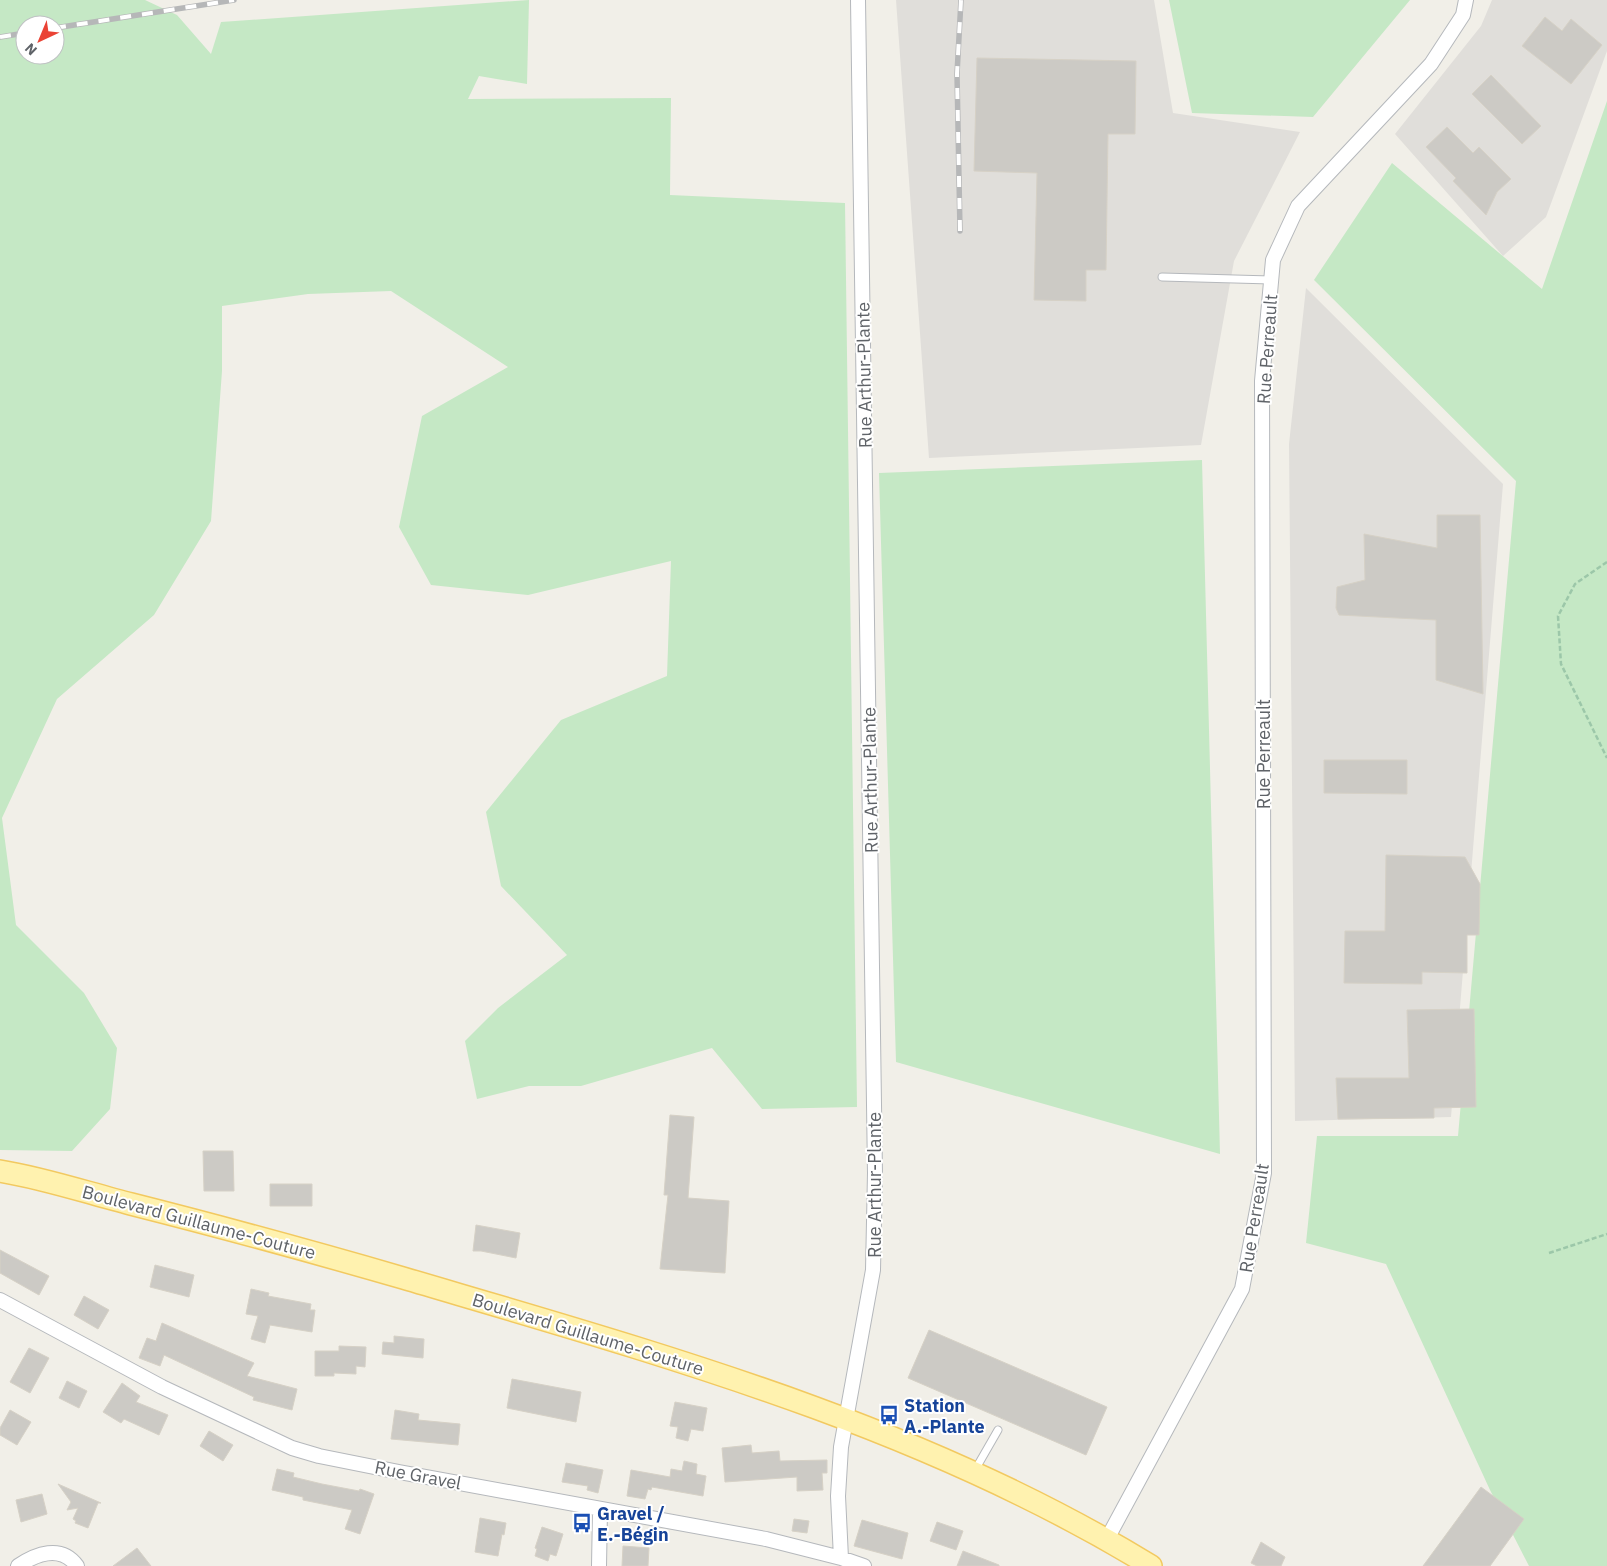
<svg xmlns="http://www.w3.org/2000/svg" width="1607" height="1566" font-family="'IBM Plex Sans',sans-serif">
	<rect width="100%" height="100%" fill="#f1efe8"/>
	<!-- industrial -->
	<path fill="#e0deda" d="M896,0H1154L1173,113L1300,132L1234,261L1201,445L929,458Z
		M1492,0H1607V51L1546,217L1503,256L1395,134L1481,26Z
		M1306,288L1503,484L1451,1117L1295,1121L1289,444Z"/>
	<!-- green -->
	<path fill="#c5e8c5" fill-rule="evenodd" d="M0,0H145L177,15L211,54L221,22L529,0L527,84L479,76L468,99L671,98L670,195L845,203L857,1107L762,1109L712,1048L581,1086H529L477,1099L465,1041L498,1008L567,955L501,886L486,812L561,720L667,676L671,561L528,595L431,585L399,527L422,416L508,367L391,291L308,294L222,306V371L211,521L154,615L57,699L2,818L16,925L84,993L117,1048L110,1109L72,1151L0,1150ZM25,25H55V55H25Z
		M1169,0H1410L1313,117L1192,113Z
		M1607,101V1566H1529L1490,1490L1386,1264L1306,1243L1317,1136H1458L1516,481L1314,280L1392,163L1542,289Z
		M1202,460L1220,1154L896,1062L879,473Z"/>
	<!-- building -->
	<path fill="#cccac5" stroke="#d6d1c6" d="M1545,17L1562,31L1571,19L1602,45L1571,84L1522,46Z
		M977,58L1136,61L1135,134H1108L1106,270H1086V301L1034,300L1037,173L974,171Z
		M1491,75L1541,126L1522,144L1472,94Z
		M1447,127L1473,153L1479,147L1511,179L1497,192L1486,215L1453,181L1456,178L1426,147Z
		M1437,515H1480L1483,694L1436,680V620L1339,615L1336,608L1337,587L1365,580L1364,534L1437,548Z
		M1324,760H1407V794L1324,793Z
		M1386,855L1465,857L1480,884L1479,935H1467V973L1422,972V984L1344,983L1345,931H1385Z
		M1474,1009L1476,1107L1434,1108V1118L1338,1119L1336,1078H1409L1407,1010Z
		M670,1115L694,1117L688,1198L729,1201L725,1273L660,1269L668,1195H664Z
		M203,1151H233L234,1191H204Z
		M270,1184H312V1206H270Z
		M476,1225L520,1233L516,1258L481,1251H473Z
		M0,1250L49,1276L39,1295L0,1273Z
		M155,1265L194,1275L189,1297L150,1287Z
		M251,1289L269,1293L268,1296L311,1304L310,1310H315L312,1332L270,1325L265,1343L251,1339L258,1316L246,1314Z
		M84,1296L109,1310L98,1329L74,1315Z
		M162,1323L254,1363L247,1376L297,1389L292,1410L253,1400L254,1397L164,1355L160,1366L139,1358L147,1338L156,1341Z
		M929,1330L1107,1407L1086,1455L908,1378Z
		M394,1336L424,1339L423,1358L382,1354L383,1342L394,1343Z
		M339,1346L366,1347L365,1367L356,1366V1374L334,1373V1376H315V1351H339Z
		M29,1348L49,1358L30,1393L10,1382Z
		M512,1379L581,1392L576,1422L507,1408Z
		M67,1381L87,1391L79,1408L59,1398Z
		M122,1383L140,1396L136,1402L168,1415L159,1435L124,1419L121,1423L103,1412Z
		M675,1402L707,1408L703,1431L691,1429L688,1441L676,1438L678,1427L670,1426Z
		M10,1410L31,1422L17,1445L0,1435V1428Z
		M395,1410L419,1414L418,1420L460,1424L458,1445L391,1439Z
		M209,1431L233,1445L223,1461L200,1446Z
		M751,1445L752,1453L779,1451L780,1461L827,1460V1473H822L823,1490L797,1491V1477L725,1482L722,1448Z
		M684,1461L697,1464L696,1474L706,1476L703,1496L652,1487L651,1490L648,1489L645,1499L627,1496L631,1470L670,1477L671,1469L682,1471Z
		M566,1463L603,1470L598,1493L587,1490L588,1486L562,1482Z
		M277,1469L294,1473L293,1477L322,1484L359,1491L360,1489L374,1494L360,1534L345,1529L352,1510L303,1500V1497L272,1490Z
		M58,1484L101,1503H98L88,1528L75,1523L76,1521L73,1519L78,1508L67,1510L71,1502Z
		M1481,1487L1524,1519L1490,1566H1423Z
		M42,1494L47,1514L21,1522L16,1500Z
		M480,1518L506,1523L504,1535L502,1534L498,1556L475,1552Z
		M794,1519L809,1521L807,1533L792,1531Z
		M862,1520L908,1533L902,1559L854,1546Z
		M937,1522L963,1531L956,1550L930,1541Z
		M542,1527L563,1534L556,1556L550,1554L548,1561L535,1556L537,1549L535,1548Z
		M1261,1542L1285,1557L1281,1566H1257L1251,1563Z
		M623,1546L649,1548L648,1566H622Z
		M137,1548L151,1566H113Z
		M963,1551L999,1565V1566H957Z"/>
	<g fill="none" stroke-linecap="round" stroke-linejoin="round">
		<defs>
			<path id="lane" d="M1162,277L1271,280
				M975,1470L998,1430"/>
			<path id="street" d="M0,1300L162,1387L292,1448L319,1456L399,1472L766,1539L841,1558L864,1566
				M1107,1539L1242,1289L1264,1173L1262,381L1273,260L1298,206L1431,64L1463,15L1466,0
				M841,1558L838,1496L841,1447L873,1270L875,1173L858,0
				M18,1566C36,1554 61,1544 77,1566
				M599,1566L600,1511"/>
			<path id="primary" d="M0,1171C44,1178 88,1193 131,1204C222,1227 313,1252 403,1278C660,1354 921,1425 1151,1566"/>
		</defs>
		<!-- lane casing -->
		<use href="#lane" stroke="#b5b8bc" stroke-width="9"/>
		<!-- street casing -->
		<use href="#street" stroke="#b5b8bc" stroke-width="16"/>
		<!-- primary casing -->
		<use href="#primary" stroke="#f2c960" stroke-width="24"/>
		<!-- path -->
		<path stroke="#9cc7a9" stroke-width="2.5" stroke-dasharray="5 2.5" stroke-linecap="butt" d="M1607,562L1575,584L1558,616L1561,664L1607,758
			M1549,1253L1607,1234"/>
		<!-- lane -->
		<use href="#lane" stroke="#fff" stroke-width="7"/>
		<!-- street -->
		<use href="#street" stroke="#fff" stroke-width="14"/>
		<!-- primary -->
		<use href="#primary" stroke="#fff2af" stroke-width="21"/>
		<defs>
			<path id="rail" d="M55,28L234,0
				M0,37L25,33
				M960,231L957,74L961,0"/>
		</defs>
		<!-- rail casing -->
		<use href="#rail" stroke="#b6b7b8" stroke-width="5.5"/>
		<!-- rail -->
		<use href="#rail" stroke="#fff" stroke-width="4" stroke-dasharray="11" stroke-linecap="butt"/>
	</g>
	<!-- icons -->
	<defs>
		<symbol id="bus-bare" viewBox="-9 -9 18 18"><path d="M-5-6H5V4H4V6H2V4H-2V6H-4V4H-5ZM-3.5-4V0h7V-4ZM-3.5 1.2v1.5H-2V1.2ZM2 1.2v1.5H3.5V1.2Z" fill="#1a4fb4" stroke="#fff" stroke-width="2.5" paint-order="stroke"/></symbol>
	</defs>
	<g fill-rule="evenodd">
		<use href="#bus-bare" x="875" y="1401" width="28" height="28"/>
		<use href="#bus-bare" x="568" y="1509" width="28" height="28"/>
	</g>
	<g text-anchor="middle" dominant-baseline="central" stroke-width="4" stroke-linejoin="round" paint-order="stroke">
		<!-- street labels -->
		<g font-size="18" fill="#5f6368" stroke="#fff">
			<text transform="translate(1267 349) rotate(-86)">Rue Perreault</text>
			<text transform="translate(864 375) rotate(-91)">Rue Arthur-Plante</text>
			<text transform="translate(1263 754) rotate(-90)">Rue Perreault</text>
			<text transform="translate(870 780) rotate(-91)">Rue Arthur-Plante</text>
			<text transform="translate(874 1185) rotate(-90)">Rue Arthur-Plante</text>
			<text transform="translate(1254 1218) rotate(-81)">Rue Perreault</text>
			<text transform="translate(199 1222) rotate(15)">Boulevard Guillaume-Couture</text>
			<text transform="translate(588 1334) rotate(17)">Boulevard Guillaume-Couture</text>
			<text transform="translate(418 1475) rotate(11)">Rue Gravel</text>
		</g>
		<!-- transit labels -->
		<g font-size="18" font-weight="bold" fill="#164399" stroke="#fff" text-anchor="start">
			<text x="904" y="1405">Station<tspan x="904" dy="21">A.-Plante</tspan></text>
			<text x="597" y="1513">Gravel /<tspan x="597" dy="21">E.-Bégin</tspan></text>
		</g>
	</g>
	<!-- north arrow -->
	<g transform="translate(40 40) rotate(224)"><circle r="24" fill="#ffffff" stroke="#bfc1c3"/>
	<path d="M0-4L9 19L0 12L-9 19Z" fill="#ea4335"/>
	<text y="-8" font-size="14" font-weight="bold" text-anchor="middle" fill="#5f6368">N</text>
	</g>
</svg>
